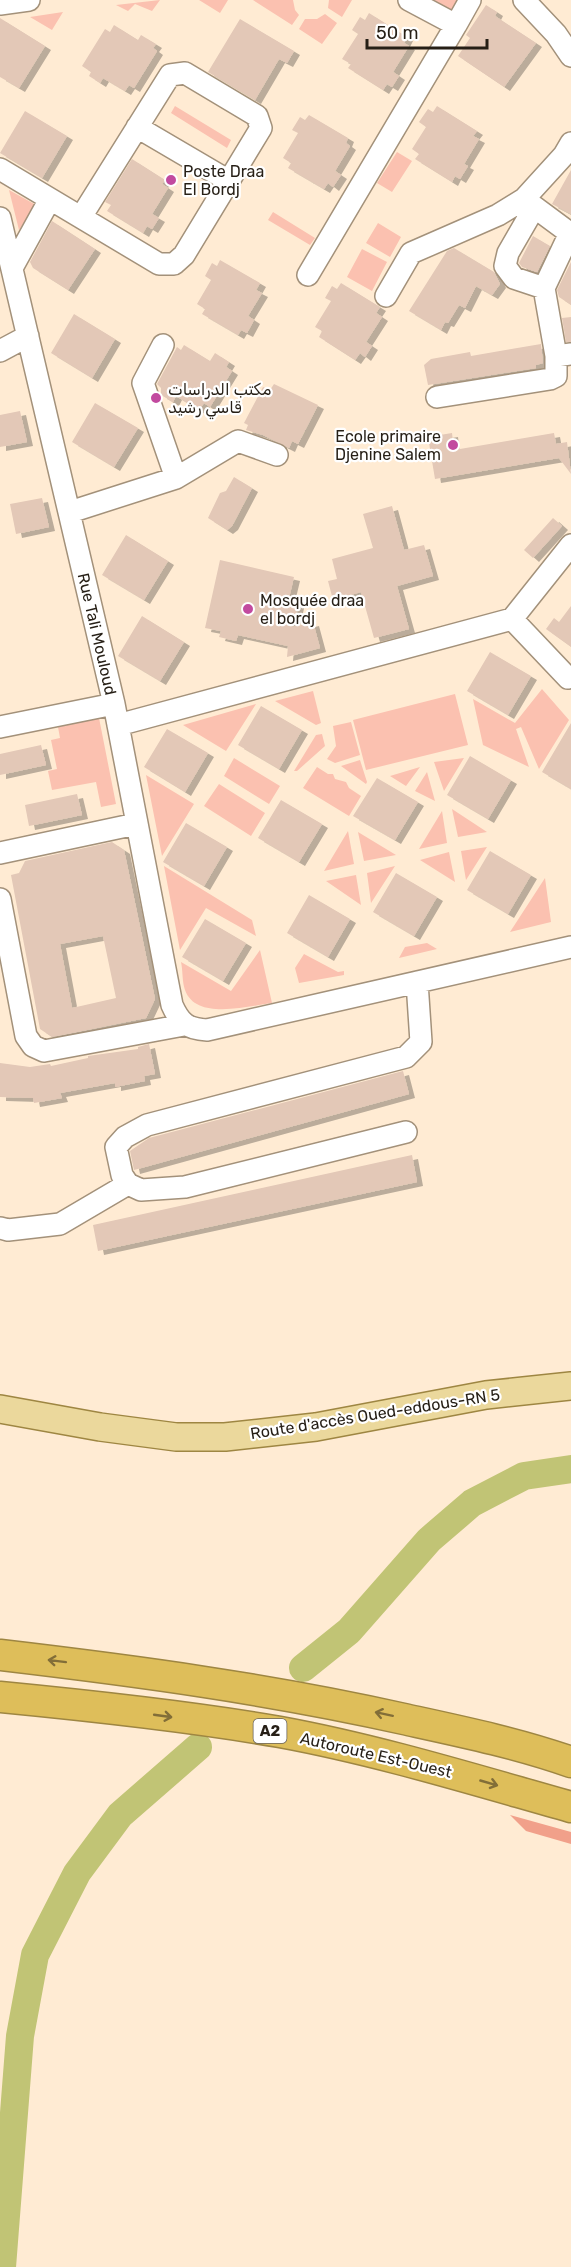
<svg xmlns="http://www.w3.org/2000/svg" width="571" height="2267" font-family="Rubik,Vazirmatn,sans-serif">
	<defs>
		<filter id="shadow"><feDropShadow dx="6" dy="4" stdDeviation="0" flood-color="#0004"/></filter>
	</defs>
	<rect width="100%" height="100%" fill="#ffebd3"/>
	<!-- green -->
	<path fill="#fbc1b0" d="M160,0L152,11L135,4L128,11L116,5Z
		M199,0H228L220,13Z
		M253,0H293L295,10L299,15L292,25Z
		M329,0H352L342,17L328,8Z
		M432,0H460L453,11Z
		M63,12L52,30L30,17Z
		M325,14L337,23L322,44L299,29L305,19H317Z
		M175,106L231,140L227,148L171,113Z
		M397,152L412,161L392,192L377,183Z
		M9,190L36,205L19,230Z
		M273,212L315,238L310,245L268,220Z
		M378,223L401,237L390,257L366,243Z
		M362,249L387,262L372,291L347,277Z
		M542,689L569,720L539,769L521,727L516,729L529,767L483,745L473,699L515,723Z
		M313,691L321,723L316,725L275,701Z
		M455,694L468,745L366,770L353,720Z
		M256,704L226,751L183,725Z
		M99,718L116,804L101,807L96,782L52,790L48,771L57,769L51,740L60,738L58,727Z
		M351,722L360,755L335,763L327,759L336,746L333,726Z
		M322,734L325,746L297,771H294L316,735Z
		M234,758L280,786L269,804L224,776Z
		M464,758L444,791L434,762Z
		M360,760L367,782L366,784L341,766Z
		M317,767L328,774H333L335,779L346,782L349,788L361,796L349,816L303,788Z
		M420,767L406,786L390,776Z
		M427,772L435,801L415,791Z
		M146,775L194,804L162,856Z
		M219,784L265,813L251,836L204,806Z
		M452,809L487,832L458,837Z
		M442,811L447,843L419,849Z
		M348,831L354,864L324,871Z
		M358,832L396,855L364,861Z
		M487,847L466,880L461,851Z
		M449,852L455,882L420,860Z
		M164,866L252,920L256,936L206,908L180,950Z
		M395,866L371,903L367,873Z
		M356,875L361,905L326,881Z
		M545,878L551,922L510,932Z
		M427,943L437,949L399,958L405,947Z
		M260,950L272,1003C248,1006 196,1021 185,990C182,982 183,971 181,962L231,991Z
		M304,954L338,972L344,971V975L299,983L295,968Z"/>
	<!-- forest -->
	<path fill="#f1a08a" d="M510,1815L571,1832V1844L526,1831Z"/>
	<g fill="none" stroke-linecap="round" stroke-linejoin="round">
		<!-- river -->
		<path stroke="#c1c475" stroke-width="28" d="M303,1668L349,1631L429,1540L472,1503L524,1476L571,1469
			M2,2267L20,2036L35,1955L77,1873L120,1815L198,1747"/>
	</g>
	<!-- building -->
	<path fill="#e3c8b7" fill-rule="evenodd" filter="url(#shadow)" d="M486,5L497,12L495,16L536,43L504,87L458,56L470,38L466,35Z
		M369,13L407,37L404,43L409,46L393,72L399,76L392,87L387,84L383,90L348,68L351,64L342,59L358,34L352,30L360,17L365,20Z
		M0,18L45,46L19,88L0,77Z
		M240,19L294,51L287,63L279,59L255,100L208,72Z
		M114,25L138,40L141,35L156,44L153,48L157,51L134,88L129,85L125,91L103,78L100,83L89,76L91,72L82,66L105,29L110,32Z
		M437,106L477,131L473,136L479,139L464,164L468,166L460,179L455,176L452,182L415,159L419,154L412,149L426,127L419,122L428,109L433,112Z
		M25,111L67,136L42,178L0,153Z
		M309,115L348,138L346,143L350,146L335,171L341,175L333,187L328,183L324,189L288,168L291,163L283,158L298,133L292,130L300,117L305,120Z
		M132,159L165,180L162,184L168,188L152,214L159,218L152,229L147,226L143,233L107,211L111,205L105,202Z
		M571,170V214L552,204Z
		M52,221L95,249L68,290L33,268L30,262Z
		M533,236L550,246L537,272L522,267L519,263Z
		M454,248L494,272L500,284L492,295L476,286L465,308L459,305L448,323L445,322L441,330L409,311L447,251Z
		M220,260L260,283L256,290L262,293L248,316L254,320L247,333L241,330L238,335L202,314L205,309L197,304L211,280L205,276L212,263L217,266Z
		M571,262V305L559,297L557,290Z
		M341,283L380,307L376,313L382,317L366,342L372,346L365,357L360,353L355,360L319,337L322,331L315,327L331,301L325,298L332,286L337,289Z
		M74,314L115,339L92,378L51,353Z
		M571,317V342H566L562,318Z
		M541,344L543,363L536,365V368L428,385L424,365L431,359L470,352L471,356Z
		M184,345L210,361L215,353L229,362L226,367L232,371L210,407L204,403L199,410L176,396L173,402L161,395V388L157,384L177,347L181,350Z
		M274,384L318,405L298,444L292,441L289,448L263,435L246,430L248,425L244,423L263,387L270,390Z
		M95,403L138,428L114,467L72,442Z
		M20,411L27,442L0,447V415Z
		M452,433L454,450L554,433L556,444L567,442L571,474L559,458L435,479L428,437Z
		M234,477L252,488L232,526L227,530L208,518L220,493L226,491Z
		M42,498L49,527L16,534L10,504Z
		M392,506L404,550L424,545L433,576L397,586L409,629L374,638L361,592L333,600L328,581L337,579L332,559L373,548L363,514Z
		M553,518L562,526L533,558L524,550Z
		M126,535L168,561L144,600L102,575Z
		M220,560L294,577L289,598L299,600L293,627L313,622L320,648L287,657L288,646L238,635L236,641L219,637L221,631L205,628Z
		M571,606V647L546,629L554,618L559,622Z
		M142,616L184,642L160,681L118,656Z
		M490,652L531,676L508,715L467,691Z
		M261,706L302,730L279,769L238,745Z
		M571,723V789L542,772Z
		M167,729L208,753L185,792L144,767Z
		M41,745L46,765L0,775V754Z
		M470,756L511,780L488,819L447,795Z
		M377,778L418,802L395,840L353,816Z
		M77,794L82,815L29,826L25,805Z
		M281,800L322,824L299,862L258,838Z
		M186,823L227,847L204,886L163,862Z
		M112,842L124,850L155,999L146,1018L52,1037L40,1029L11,875L19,873L25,861ZM103,936L116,998L72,1008L60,944Z
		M490,851L531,875L508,914L467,890Z
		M396,873L437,897L414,936L373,912Z
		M309,895L350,919L328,957L287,933Z
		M205,919L246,943L223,981L182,957Z
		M149,1044L155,1074L144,1076L145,1081L115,1087V1083L60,1093L62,1098L34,1103L33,1098L0,1097V1063L30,1067L50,1064L51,1066L88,1058V1056L138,1049V1047Z
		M403,1071L409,1094L134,1170L130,1151L149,1138Z
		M412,1155L417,1182L98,1251L93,1225Z"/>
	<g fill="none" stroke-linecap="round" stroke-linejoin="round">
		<defs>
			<path id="minor" d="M524,0L556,34L571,56
				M0,4L29,0
				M456,25L470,0
				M137,127L229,181
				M0,169L159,264H174L184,255L261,128L257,116L185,73L170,75L81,217
				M525,200L571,234
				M534,208L508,253L505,266L514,278L544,288
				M0,218L114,704L172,1005C180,1023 187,1029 207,1030L571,947
				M12,268L50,199
				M308,275L456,25L409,0
				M386,296L411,253L498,215L524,199L564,155L571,143
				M163,345L143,383L176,478
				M0,351L28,336
				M556,356L544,288L570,233
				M437,397L550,379L556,376V356L571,354
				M70,512L176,478L238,441L277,455
				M571,545L512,619L568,678L571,677
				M118,725L512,619
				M0,727L114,704
				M0,853L136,824
				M0,899L26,1036L33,1046L44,1051L184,1025
				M406,1132L185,1187L141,1190L128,1184L122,1175L116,1147L125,1137L147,1125L406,1057L421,1042L417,982
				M0,1228L8,1230L60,1224L128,1184"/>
			<path id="major" d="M0,1409L100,1427L176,1437H225L316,1427L486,1395L571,1386"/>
			<path id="highway" d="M0,1655C136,1671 270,1689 404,1719C459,1731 517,1743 571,1762
				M0,1697C93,1706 188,1716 280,1732C378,1750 475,1780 571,1807"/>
		</defs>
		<!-- minor casing -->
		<use href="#minor" stroke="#a3917a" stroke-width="24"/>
		<!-- major casing -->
		<use href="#major" stroke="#9e8642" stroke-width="30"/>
		<!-- highway casing -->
		<use href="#highway" stroke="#9e8642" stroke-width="33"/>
		<!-- minor -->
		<use href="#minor" stroke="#fff" stroke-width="21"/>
		<!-- major -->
		<use href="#major" stroke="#ebd89c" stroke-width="27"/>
		<!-- highway -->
		<use href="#highway" stroke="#debe5a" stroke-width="30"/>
	</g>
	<!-- one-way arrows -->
	<defs><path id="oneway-shaft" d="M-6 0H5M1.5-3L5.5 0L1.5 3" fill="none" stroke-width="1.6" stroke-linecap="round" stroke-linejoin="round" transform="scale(1.5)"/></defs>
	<g stroke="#826e38">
		<use href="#oneway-shaft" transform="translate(57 1661) rotate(-173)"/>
		<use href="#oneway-shaft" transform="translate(384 1714) rotate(-168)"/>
		<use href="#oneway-shaft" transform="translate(163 1716) rotate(8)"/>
		<use href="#oneway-shaft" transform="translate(489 1783) rotate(16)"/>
	</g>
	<!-- markers -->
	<g fill="#c24a9f" stroke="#fff" stroke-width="2">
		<circle cx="171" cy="180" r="6"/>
		<circle cx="156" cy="398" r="6"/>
		<circle cx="453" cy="445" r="6"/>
		<circle cx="248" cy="609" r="6"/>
	</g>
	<g text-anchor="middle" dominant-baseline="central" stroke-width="4.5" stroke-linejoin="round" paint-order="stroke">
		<!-- shield labels -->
		<rect fill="#fff" stroke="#67625c" stroke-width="1.5" x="253.5" y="1719" width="33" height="24" rx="4.5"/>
		<g font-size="15" font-weight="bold" fill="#261f16">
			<text x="270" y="1731">A2</text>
		</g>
		<!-- poi labels -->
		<g font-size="16" fill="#261f16" stroke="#fff" text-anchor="start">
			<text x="183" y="171">Poste Draa<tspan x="183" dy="18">El Bordj</tspan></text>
			<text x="168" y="389">مكتب الدراسات<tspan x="168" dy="18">قاسي رشيد</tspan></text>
			<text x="441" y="436" text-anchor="end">Ecole primaire<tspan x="441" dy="18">Djenine Salem</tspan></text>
			<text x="260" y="600">Mosquée draa<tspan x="260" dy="18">el bordj</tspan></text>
		</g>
		<!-- street labels -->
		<g font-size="16" fill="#261f16" stroke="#fff">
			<text transform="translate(97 634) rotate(77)">Rue Tali Mouloud</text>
			<text transform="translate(375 1414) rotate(-9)">Route d'accès Oued-eddous-RN 5</text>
			<text transform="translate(376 1755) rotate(13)">Autoroute Est-Ouest</text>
		</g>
	</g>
	<!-- scale -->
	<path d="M367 39v9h120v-9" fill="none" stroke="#261f16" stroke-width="3"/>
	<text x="376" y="39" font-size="18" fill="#261f16" stroke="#ffffff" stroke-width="4.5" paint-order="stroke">50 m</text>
</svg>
